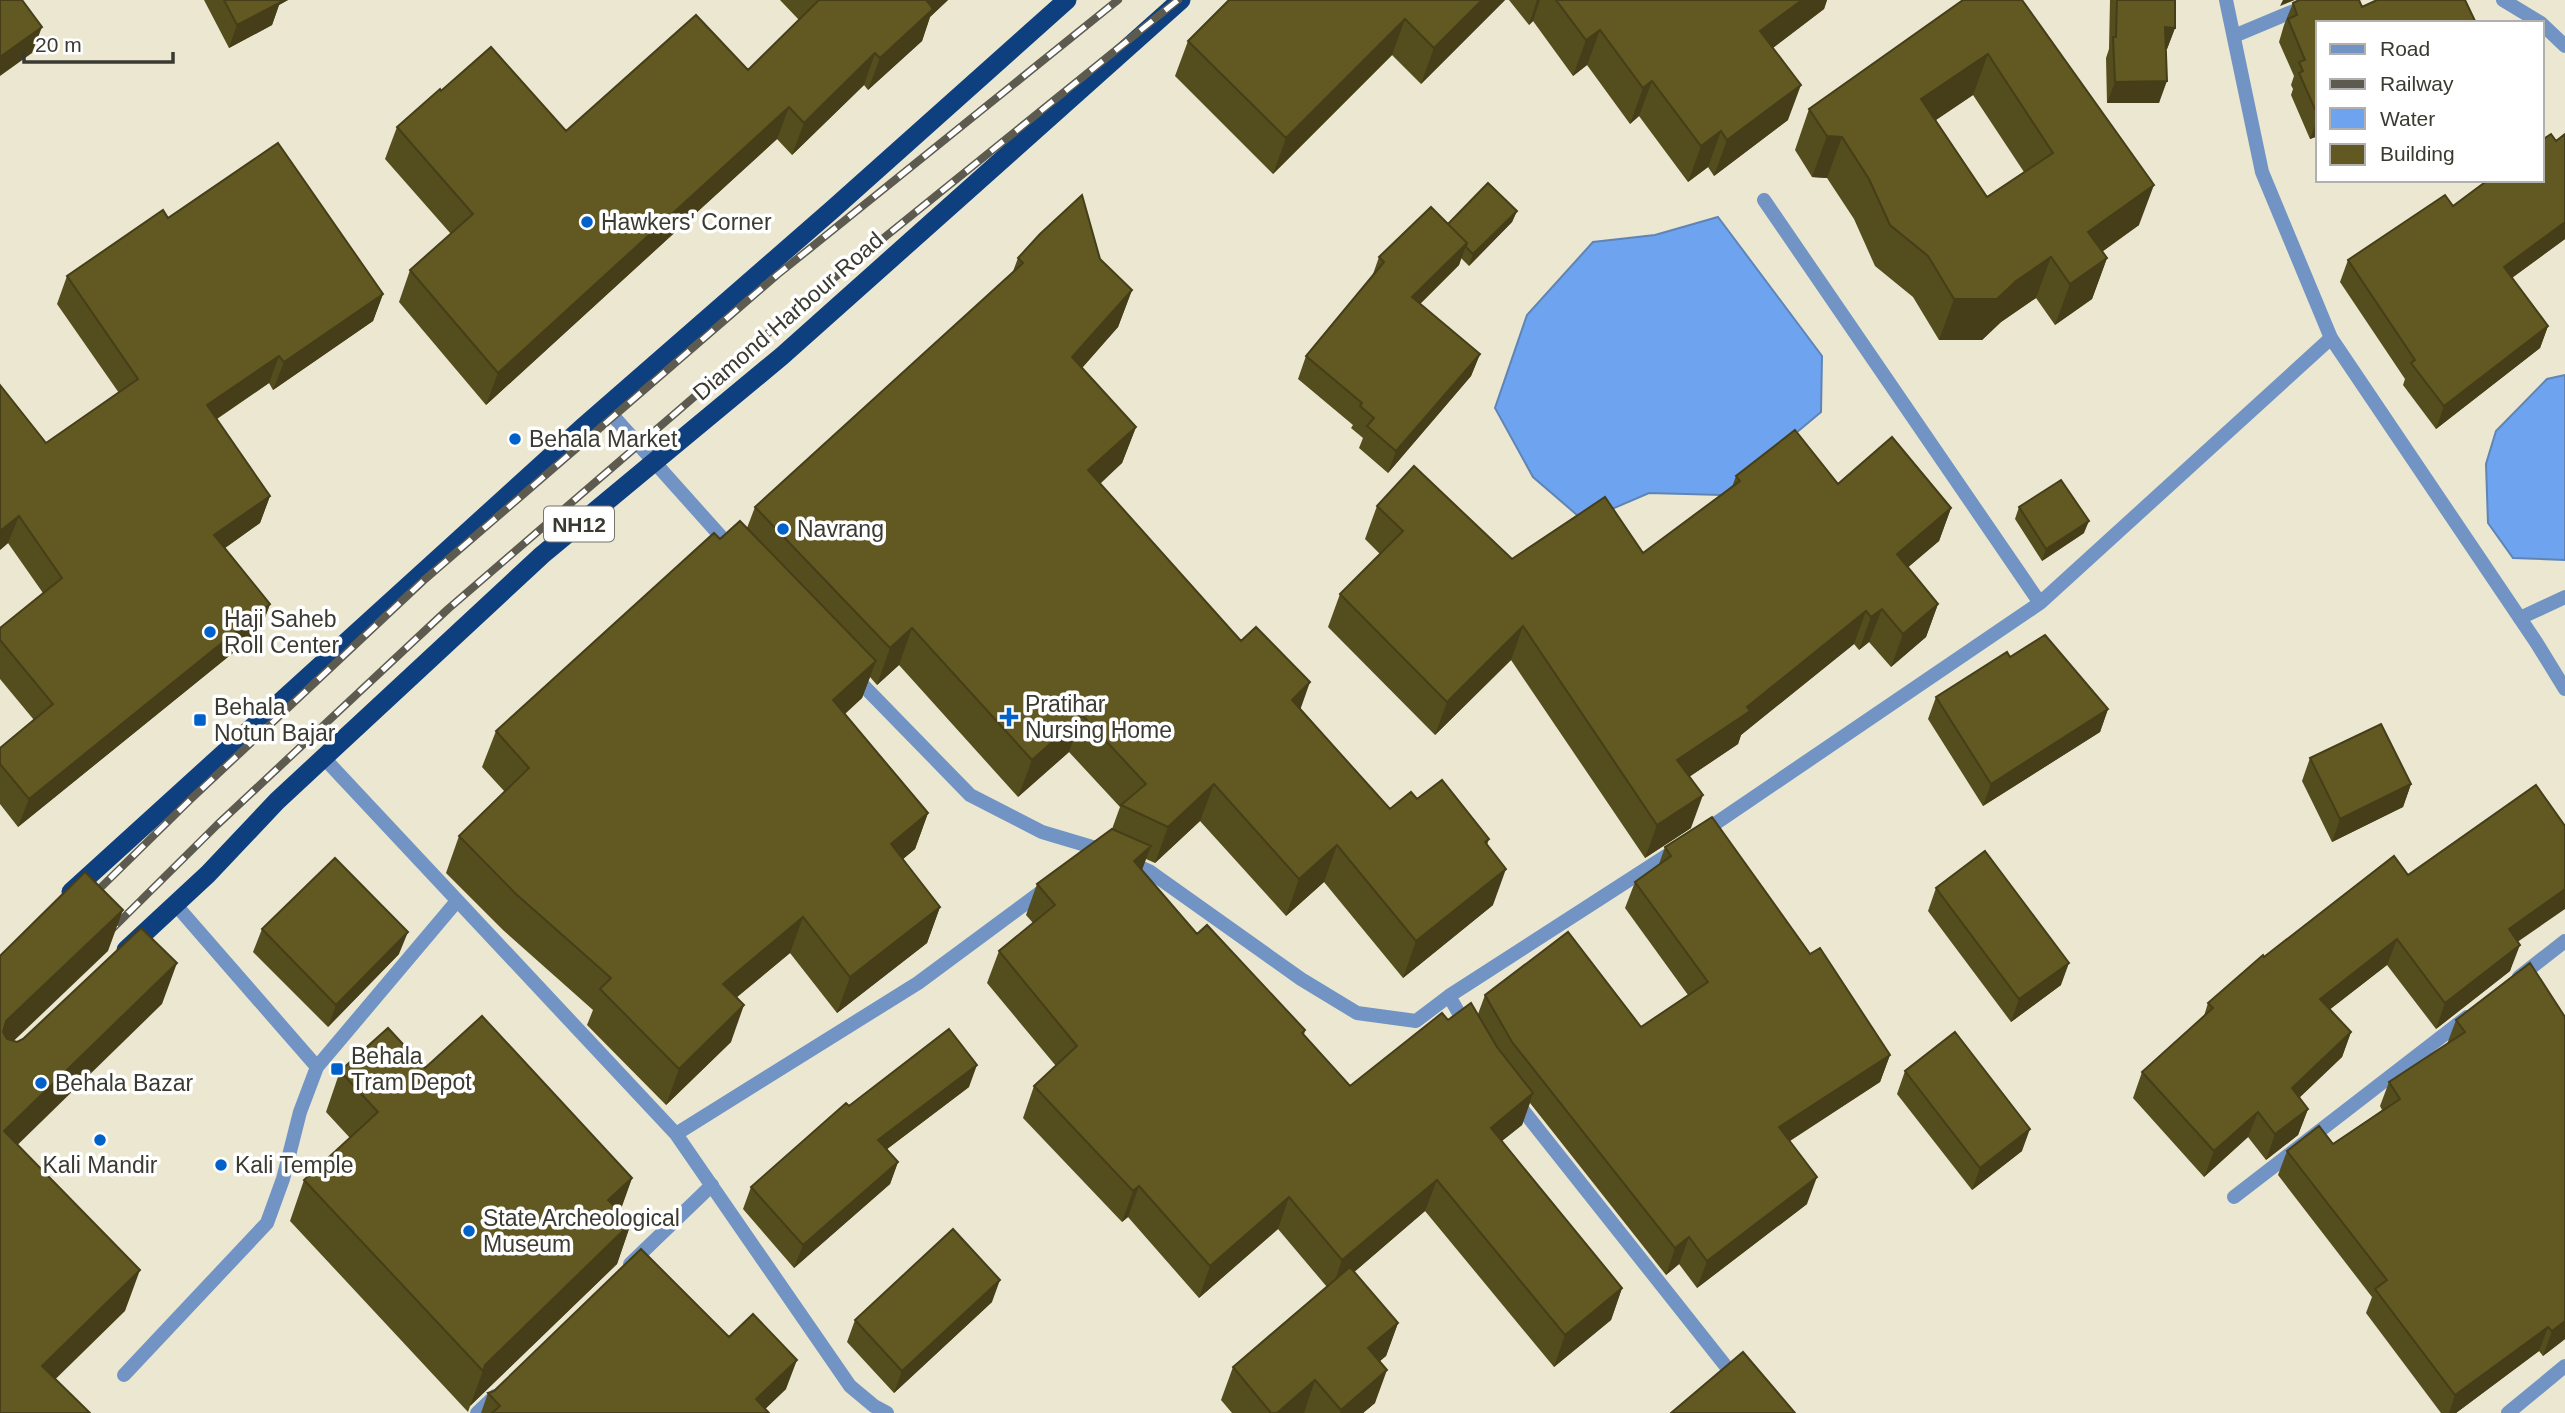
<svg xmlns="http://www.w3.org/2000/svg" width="2565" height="1413" font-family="Helvetica,sans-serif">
	<rect width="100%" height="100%" fill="#ebe7d1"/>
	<!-- water -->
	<path fill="#6ea4ef" stroke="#5f84b6" stroke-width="2" d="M1718,217L1822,356L1821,412L1722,495L1649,493L1584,521L1533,477L1495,408L1527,315L1593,242L1655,235Z
		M2565,375V560L2513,558L2488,523L2486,464L2496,431L2547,379Z"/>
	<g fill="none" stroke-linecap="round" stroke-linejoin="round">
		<!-- service -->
		<path stroke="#7194c5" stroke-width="14" d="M175,904L317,1067
			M630,1264L712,1185
			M124,1375L267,1223L283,1179L300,1112L317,1067L457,901
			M477,1413L495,1396"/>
		<!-- minor -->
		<path stroke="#7194c5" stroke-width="14" d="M2503,0L2541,23
			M2542,24L2565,46
			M2234,36L2320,0
			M1764,200L2040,603
			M605,407L733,550
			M2520,618L2565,597
			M854,676L970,795L1042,832L1099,849
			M323,757L676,1134L850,1386L874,1406L887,1413
			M1700,834L2040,603L2331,338
			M1127,861L1149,871L1301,979L1357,1013L1416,1021L1449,996L1677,849
			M2519,977L2565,941
			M1449,996L1468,1029
			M1514,1099L1736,1379
			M676,1134L918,983L1045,889
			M2234,1197L2467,1017
			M2508,1413L2565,1366"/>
		<!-- tertiary -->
		<path stroke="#7194c5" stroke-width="14" d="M2226,0L2262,172L2331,338L2536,642L2565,689"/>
		<!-- trunk -->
		<path stroke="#0e4080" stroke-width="19" d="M71,892L583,427L833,209L1067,0
			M126,950L208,874L277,801L542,555L782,356L1181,0"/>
		<defs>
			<path id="rail" d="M87,901L191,799L423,581L777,275L1118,0
				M105,936L217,825L448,609L802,304L1178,0"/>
		</defs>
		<!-- rail casing -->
		<use href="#rail" stroke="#5d5b50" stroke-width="8"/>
		<!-- rail -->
		<use href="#rail" stroke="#fff" stroke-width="5" stroke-dasharray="16" stroke-linecap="butt"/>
	</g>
	<!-- wall -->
	<path fill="#544d1d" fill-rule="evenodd" d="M204,0H288L279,5L272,25L229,48Z
		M780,0H948L930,17L922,41L868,90L864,85L792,155L777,139L486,405L399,302L410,270L451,234L385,159L397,127L441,91L566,131L748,70L799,20Z
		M1505,0L1421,84L1392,55L1273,174L1175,76L1188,41Z
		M1509,0H1827L1824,9L1773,48L1788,120L1714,176L1708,167L1688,182L1639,116L1630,124L1587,65L1573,76L1533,21L1529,25Z
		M1963,0L2139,225L2102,252L2107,258L2092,299L2055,325L2036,298L2001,322L1982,340H1939L1913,297L1875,266L1854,219L1827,178L1812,177L1795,150L1809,109ZM1973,95L2024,172L1987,197L1936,120Z
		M2110,0H2175V28L2167,49H2166L2159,103H2107L2106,58L2109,49Z
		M2359,0L2318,136L2310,139L2291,95L2293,89L2291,85L2294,76L2279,42L2284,25L2293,3Z
		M2565,134V239L2512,278L2548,326L2540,348L2436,429L2403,385L2405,379L2340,282L2348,260L2453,206L2556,141Z
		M1517,211L1512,222L1469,266L1461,258L1459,265L1420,304L1480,354L1471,376L1388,473L1359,448L1363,438L1351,428L1353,425L1298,379L1306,356L1372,277L1379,257L1448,224Z
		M168,218L383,294L373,321L273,390L269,383L217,419L270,496L260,523L225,548L270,604L260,631L18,827L0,804V748L34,720L0,679V628L43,593L8,543L0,550L46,443L119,393L57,304L67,276Z
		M1018,258L1100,259L1132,290L1118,327L1082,368L1136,427L1122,463L1100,484L1390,809L1417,799L1489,839L1487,845L1493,905L1403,978L1324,882L1286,916L1200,821L1155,863L1146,859L1142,870L1197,934L1305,1030L1304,1035L1350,1086L1448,1020L1478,1014L1485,995L1641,1027L1688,995L1625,908L1635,882L1659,864L1665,847L1810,954L1890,1055L1880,1082L1790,1141L1807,1204L1697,1288L1679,1264L1666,1275L1530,1103L1522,1125L1502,1141L1622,1288L1611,1320L1554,1367L1425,1211L1354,1272L1398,1323L1386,1356L1379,1361L1375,1403L1363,1413H1232L1221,1400L1233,1367L1327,1287L1278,1229L1199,1298L1128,1217L1122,1222L1023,1118L1034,1086L1056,1066L987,983L999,951L1033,923L1026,915L1037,884L1112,829L1120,807L1069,752L1018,797L899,665L877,685L870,677L862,698L845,714L928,813L915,849L903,859L940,907L927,943L837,1013L790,953L736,998L731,1042L666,1105L587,1025L593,1010L503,930L446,873L459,836L505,792L482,767L496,731L720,539L747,528L755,507L1012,274Z
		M1736,476L1838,484L1951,508L1939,541L1908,567L1938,604L1926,637L1891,667L1869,642L1859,650L1854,644L1741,735L1738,744L1689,777L1691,828L1645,858L1511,660L1435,735L1328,627L1340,594L1380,554L1365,539L1377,506L1512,559L1643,553L1732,487Z
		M2019,507L2084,533L2042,561L2015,519Z
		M1936,697L2108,709L2100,732L1983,806L1928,719Z
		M2310,758L2411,784L2403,807L2332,842L2302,781Z
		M2408,875L2518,942L2510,971L2436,1029L2387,965L2330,1009L2351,1032L2342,1057L2299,1098L2308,1109L2298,1135L2266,1160L2248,1137L2204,1177L2133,1098L2142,1072L2204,1016L2208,1003L2264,957Z
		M1936,888L2061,985L2011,1022L1928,911Z
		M262,929L399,954L328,1027L253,952Z
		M2565,1017V1339L2543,1356L2539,1351L2456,1413H2441L2366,1313L2372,1297L2278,1175L2287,1151L2333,1144L2382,1110L2380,1106L2389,1082L2447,1044L2456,1020Z
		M425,1068L632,1178L620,1212L631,1223L617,1264L470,1406L468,1412L290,1221L304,1180L350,1138L326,1112L340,1071Z
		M1905,1071L2022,1151L1972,1190L1897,1094Z
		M969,1087L887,1149L898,1162L890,1184L794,1268L743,1209L751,1187L849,1106Z
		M992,1302L894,1393L847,1342L855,1320Z
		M729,1337L786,1389L765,1409L769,1413H481L488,1393Z"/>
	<!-- shaded-wall -->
	<path fill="#453e18" d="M271,0H288L279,5L272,25L229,48L237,25Z
		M926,0H948L930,17L922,41L868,90L880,58Z
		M1482,0H1505L1421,84L1434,48Z
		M1537,0H1540L1533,21L1529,25Z
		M1802,0H1827L1824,9L1747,67L1760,31Z
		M2283,0H2295L2280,6Z
		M1405,19L1392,55L1273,174L1286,138Z
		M42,27L32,53L0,76V57Z
		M2165,27L2175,28L2167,49H2158Z
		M1600,30L1587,65L1573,76L1586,40Z
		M875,53L864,85L792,155L804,123Z
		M1988,54L1973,95L1906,140L1921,99Z
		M1652,81L1639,116L1630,124L1643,88Z
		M2167,81L2159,103H2107L2115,82Z
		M1801,85L1788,120L1714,176L1727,140Z
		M789,107L777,139L486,405L498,373Z
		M2318,117V136L2310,139Z
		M1721,131L1708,167L1688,182L1701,146Z
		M1827,136L1842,137L1827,178L1812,177Z
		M2154,185L2139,225L2073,272L2088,232Z
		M1517,211L1512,222L1469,266L1473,254Z
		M2565,222V239L2495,290L2504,267Z
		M1467,243L1459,265L1404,320L1412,297Z
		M2051,257L2036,298L2001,322L1982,340H1939L1954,299L2016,281Z
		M2107,258L2092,299L2055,325L2070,284Z
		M1132,290L1118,327L1059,394L1072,357Z
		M383,294L373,321L273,390L284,362Z
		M2548,326L2540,348L2436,429L2444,406Z
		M1480,354L1471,376L1388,473L1396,451Z
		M279,356L269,383L197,432L207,405Z
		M1136,427L1122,463L1074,507L1088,470Z
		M270,496L260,523L204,563L214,535Z
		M1951,508L1939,541L1885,587L1897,554Z
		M19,516L8,543L0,550V531Z
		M2089,521L2084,533L2042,561L2046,549Z
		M270,604L260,631L18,827L29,799Z
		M1938,604L1926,637L1891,667L1903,634Z
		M1882,609L1869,642L1859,650L1871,617Z
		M1866,611L1854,644L1741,735L1738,744L1665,793L1677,760L1747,707Z
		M1523,626L1511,660L1435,735L1447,702Z
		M912,628L899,665L877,685L890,648Z
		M876,661L862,698L820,736L833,700Z
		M1310,682L1297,719L1292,700Z
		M2108,709L2100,732L1983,806L1991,784Z
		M1082,715L1069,752L1018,797L1032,760Z
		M1214,784L1200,821L1155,863L1168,827Z
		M2411,784L2403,807L2332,842L2340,819Z
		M1703,795L1691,828L1645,858L1657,825Z
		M928,813L915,849L878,880L891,844Z
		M1337,845L1324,882L1286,916L1299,879Z
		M1151,846L1139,877L1134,861Z
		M1506,869L1493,905L1403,978L1416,941Z
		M2565,889V909L2500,954L2509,929Z
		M940,907L927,943L837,1013L850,977Z
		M123,910L108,951L0,1054V1039L6,1021Z
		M803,917L790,953L709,1020L723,984Z
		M408,932L399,954L328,1027L336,1005Z
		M2397,939L2387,965L2310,1025L2320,999Z
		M2520,945L2510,971L2436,1029L2445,1003Z
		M177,963L162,1004L0,1162L4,1131Z
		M2069,963L2061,985L2011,1022L2019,999Z
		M744,1005L731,1042L666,1105L679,1069Z
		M2351,1032L2342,1057L2282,1114L2292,1088Z
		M1890,1055L1880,1082L1769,1154L1779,1127Z
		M977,1065L969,1087L870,1162L878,1140Z
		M1533,1093L1522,1125L1479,1159L1491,1128Z
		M2308,1109L2298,1135L2266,1160L2275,1134Z
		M2258,1112L2248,1137L2204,1177L2214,1151Z
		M2030,1129L2022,1151L1972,1190L1980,1168Z
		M898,1162L890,1184L794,1268L803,1245Z
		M1817,1177L1807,1204L1697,1288L1707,1261Z
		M632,1178L617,1219L608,1200Z
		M1437,1180L1425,1211L1331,1292L1342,1260Z
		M1139,1186L1128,1217L1122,1222L1133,1191Z
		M1289,1197L1278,1229L1199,1298L1210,1266Z
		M631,1223L617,1264L470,1406L468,1412L485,1365Z
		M1689,1237L1679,1264L1666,1275L1675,1248Z
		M140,1270L125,1311L27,1407L42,1366Z
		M1000,1280L992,1302L894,1393L902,1371Z
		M1622,1288L1611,1320L1554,1367L1565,1335Z
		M2565,1321V1339L2543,1356L2552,1331Z
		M1398,1323L1386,1356L1357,1381L1368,1348Z
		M2548,1327L2539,1351L2456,1413H2449L2455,1395Z
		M797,1360L786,1389L761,1413L756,1399Z
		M1387,1370L1375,1403L1363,1413H1340L1341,1410Z
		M1315,1380L1304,1413H1277Z"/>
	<!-- building -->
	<path fill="#625922" stroke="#453e18" stroke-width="2" fill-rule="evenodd" d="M0,0H22L42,27L0,57Z
		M224,0H280L281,2L237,25Z
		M819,0H926L933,9L880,58L875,53L804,123L789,107L498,373L410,270L473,214L397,127L440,89L441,91L491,47L566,131L696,15L748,70Z
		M1229,0H1482L1434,48L1405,19L1286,138L1188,41Z
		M1556,0H1802L1760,31L1801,85L1727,140L1721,131L1701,146L1652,81L1643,88L1600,30L1586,40Z
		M1963,0H2022L2154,185L2088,232L2107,258L2070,284L2051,257L2016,281L1997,299H1954L1928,256L1890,225L1869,179L1842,137L1827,136L1809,109ZM1988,54L2053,153L1987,197L1921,99Z
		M2117,0H2175V28L2165,27L2167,81L2115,82L2113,37H2116Z
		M2299,0H2359L2362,7L2377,0H2465L2476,23H2318V116L2299,73L2303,71L2299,62L2305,60L2288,19L2297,15L2293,3Z
		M2551,134L2556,141L2565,134V222L2504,267L2548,326L2444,406L2411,363L2415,360L2348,260L2445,195L2453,206L2488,180H2542V140Z
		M278,143L383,294L284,362L279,356L207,405L270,496L214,535L270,604L29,799L0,764V748L53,704L0,640V628L62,578L19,516L0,531V385L46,443L138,379L67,276L163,210L168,218Z
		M1488,183L1517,211L1473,254L1466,247L1467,243L1448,224Z
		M1082,195L1100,259L1132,290L1072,357L1136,427L1088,470L1241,641L1256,627L1310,682L1292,700L1390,809L1411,792L1417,799L1442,780L1489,839L1485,842L1506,869L1416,941L1337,845L1299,879L1214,784L1168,827L1121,805L1146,784L1082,715L1032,760L912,628L890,648L755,507L1023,263L1018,258L1040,234Z
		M1431,207L1467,243L1412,297L1480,354L1396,451L1367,426L1374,418L1360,406L1362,403L1306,356L1384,262L1379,257Z
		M1795,430L1838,484L1892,437L1951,508L1897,554L1938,604L1903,634L1882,609L1871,617L1866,611L1747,707L1750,711L1677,760L1703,795L1657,825L1523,626L1447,702L1340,594L1403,531L1377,506L1414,466L1512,559L1605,497L1643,553L1740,481L1736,476Z
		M2061,480L2089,521L2046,549L2019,507Z
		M740,521L876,661L833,700L928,813L891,844L940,907L850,977L803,917L723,984L744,1005L679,1069L600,989L611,978L516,894L459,836L529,768L496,731L714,533L720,539Z
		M2045,635L2108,709L1991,784L1936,697L2007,652L2010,657Z
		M2381,724L2411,784L2340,819L2310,758Z
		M2536,785L2565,826V889L2509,929L2520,945L2445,1003L2397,939L2320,999L2351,1032L2292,1088L2308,1109L2275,1134L2258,1112L2214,1151L2142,1072L2213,1008L2208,1003L2263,955L2264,957L2394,856L2408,875Z
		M1712,817L1810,954L1820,948L1890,1055L1779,1127L1817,1177L1707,1261L1689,1237L1675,1248L1512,1042L1485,995L1568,932L1641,1027L1708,982L1635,882L1671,856L1665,847Z
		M1112,829L1151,846L1134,861L1197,934L1207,925L1305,1030L1302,1033L1350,1086L1442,1013L1448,1020L1471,1003L1497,1047L1533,1093L1491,1128L1622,1288L1565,1335L1437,1180L1342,1260L1289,1197L1210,1266L1139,1186L1133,1191L1034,1086L1077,1046L999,951L1055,905L1037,884Z
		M1985,851L2069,963L2019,999L1936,888Z
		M335,858L408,932L336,1005L262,929Z
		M85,872L123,910L6,1021L3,1032L7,1039L17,1042L23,1039L141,928L177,963L4,1131L140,1270L42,1366L90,1413H0V956Z
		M2530,963L2565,1017V1321L2552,1331L2548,1327L2455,1395L2375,1289L2387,1280L2287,1151L2319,1126L2333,1144L2400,1099L2389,1082L2465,1032L2456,1020Z
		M482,1016L632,1178L608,1200L631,1223L485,1365L483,1371L304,1180L378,1112L340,1071L388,1028L425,1068Z
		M949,1029L977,1065L878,1140L898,1162L803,1245L751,1187L846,1103L849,1106Z
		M1955,1032L2030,1129L1980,1168L1905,1071Z
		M953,1229L1000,1280L902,1371L855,1320Z
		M641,1249L729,1337L753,1314L797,1360L756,1399L769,1413H492L500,1406L488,1393L494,1391Z
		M1350,1267L1398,1323L1368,1348L1387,1370L1341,1410L1315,1380L1277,1413H1271L1233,1367Z
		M1743,1352L1795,1413H1671Z"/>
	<!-- markers -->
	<g fill="#0161ca" stroke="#fff" stroke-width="2.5">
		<circle cx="587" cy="222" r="7"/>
		<circle cx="515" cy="439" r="7"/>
		<circle cx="783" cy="529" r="7"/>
		<circle cx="210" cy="632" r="7"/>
		<path d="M1005.5 706.5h7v7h7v7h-7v7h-7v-7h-7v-7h7z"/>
		<rect x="193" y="713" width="14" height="14" rx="3.5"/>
		<rect x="330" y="1062" width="14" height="14" rx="3.5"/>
		<circle cx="41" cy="1083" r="7"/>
		<circle cx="100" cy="1140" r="7"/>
		<circle cx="221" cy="1165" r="7"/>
		<circle cx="469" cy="1231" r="7"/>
	</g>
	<g text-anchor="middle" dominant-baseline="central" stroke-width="7" stroke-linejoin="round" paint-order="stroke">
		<!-- shield labels -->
		<rect fill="#fff" stroke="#76756f" stroke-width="2" x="544" y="506.5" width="70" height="35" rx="5"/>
		<g font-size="21" font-weight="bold" fill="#3b3a31">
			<text x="579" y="524">NH12</text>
		</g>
		<!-- poi labels -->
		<g font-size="23" fill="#3b3a31" stroke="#fff" text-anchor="start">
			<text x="601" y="222">Hawkers' Corner</text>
			<text x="529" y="439">Behala Market</text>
			<text x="797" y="529">Navrang</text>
			<text x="224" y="619">Haji Saheb<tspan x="224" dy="26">Roll Center</tspan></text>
			<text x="1025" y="704">Pratihar<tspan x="1025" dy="26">Nursing Home</tspan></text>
			<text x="214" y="707">Behala<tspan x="214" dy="26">Notun Bajar</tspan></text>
			<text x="351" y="1056">Behala<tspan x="351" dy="26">Tram Depot</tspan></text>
			<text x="55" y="1083">Behala Bazar</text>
			<text x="100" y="1165" text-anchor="middle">Kali Mandir</text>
			<text x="235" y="1165">Kali Temple</text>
			<text x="483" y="1218">State Archeological<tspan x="483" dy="26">Museum</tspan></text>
		</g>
		<!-- street labels -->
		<g font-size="23" fill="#3b3a31" stroke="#fff">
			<text transform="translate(788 316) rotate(-41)">Diamond Harbour Road</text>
		</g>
	</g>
	<!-- legend -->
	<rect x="2316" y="21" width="228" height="161" fill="#ffffff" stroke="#b1b0ad" stroke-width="2"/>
	<rect x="2330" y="44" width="35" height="10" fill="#7194c5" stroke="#b1b0ad" stroke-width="2"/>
	<text x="2380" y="56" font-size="21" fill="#3b3a31">Road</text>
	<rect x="2330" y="79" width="35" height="10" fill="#5d5b50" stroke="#b1b0ad" stroke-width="2"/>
	<text x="2380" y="91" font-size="21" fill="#3b3a31">Railway</text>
	<rect x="2330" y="108" width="35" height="21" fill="#6ea4ef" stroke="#b1b0ad" stroke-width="2"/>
	<text x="2380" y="126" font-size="21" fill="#3b3a31">Water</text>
	<rect x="2330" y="144" width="35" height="21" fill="#625922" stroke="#b1b0ad" stroke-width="2"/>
	<text x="2380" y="161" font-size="21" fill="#3b3a31">Building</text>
	<!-- scale -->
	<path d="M24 52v10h149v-10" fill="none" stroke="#3b3a31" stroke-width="3.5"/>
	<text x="35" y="52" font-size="21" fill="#3b3a31" stroke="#ffffff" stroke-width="5" paint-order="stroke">20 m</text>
</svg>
